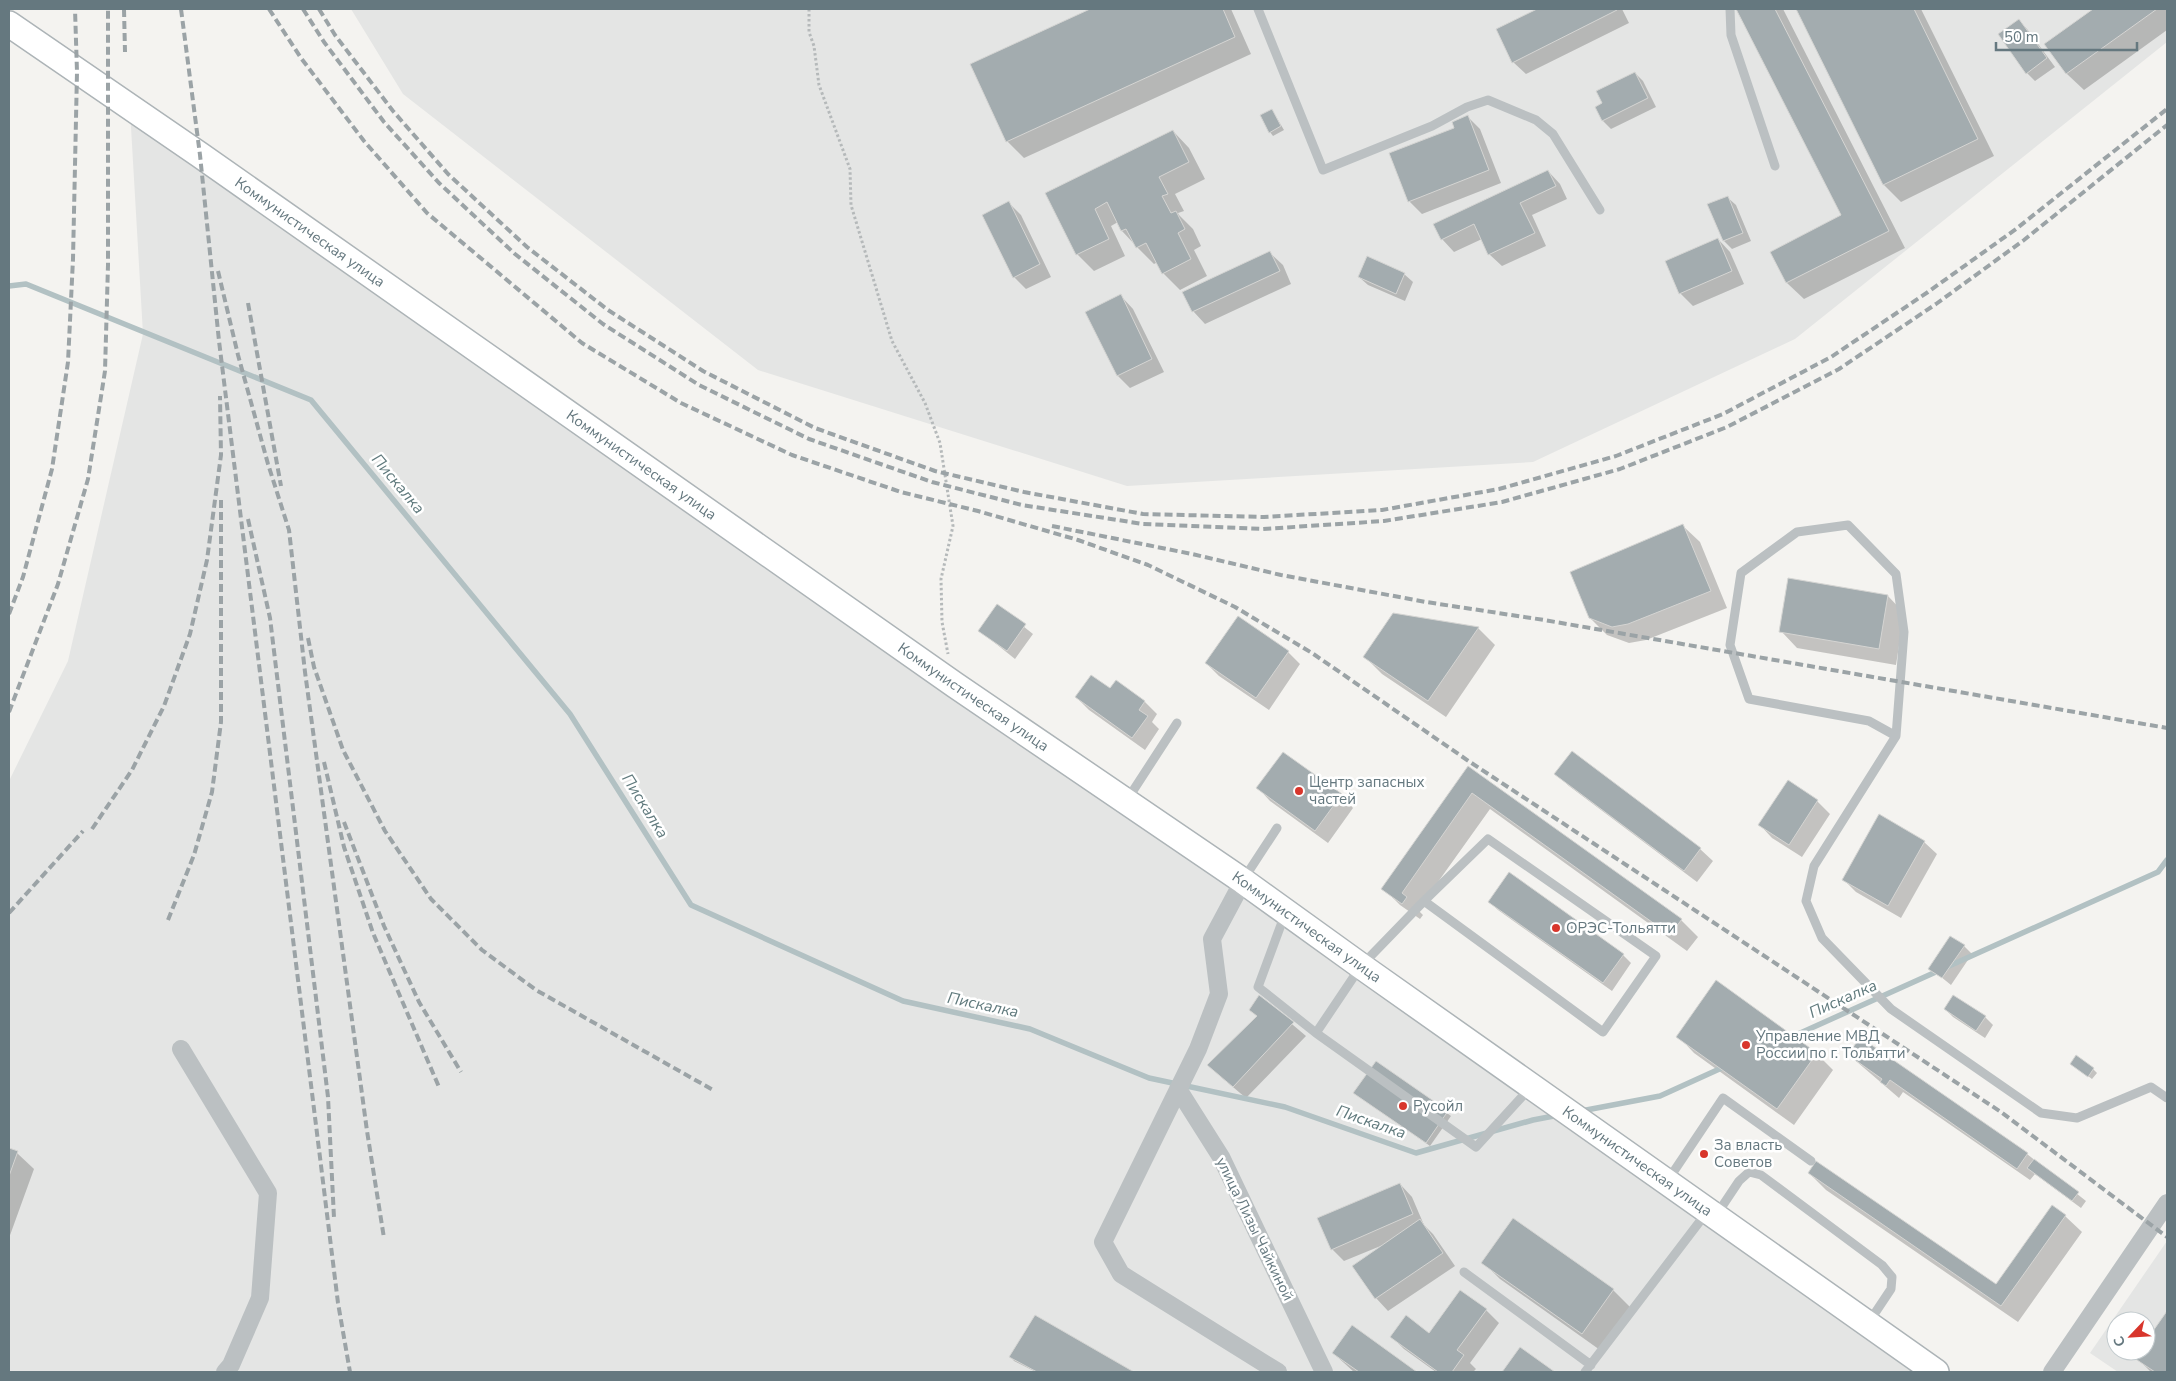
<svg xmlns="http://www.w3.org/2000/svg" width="2176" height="1381" font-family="'Nunito Sans',sans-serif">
	<rect width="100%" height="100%" fill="#f4f3f0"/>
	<!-- built -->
	<path fill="#e4e5e4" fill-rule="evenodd" d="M351,9H2167V42L1795,339L1533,462L1127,486L758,370L403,94Z
		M130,110L1926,1372H9V781L68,661L143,334Z
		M2167,1241V1372H2118L2090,1353ZM2116,1321H2146V1351H2116Z"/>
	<!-- shadow -->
	<path fill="#0003" d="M1093,9H1231L1251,54L1024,158L1007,141L971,64Z
		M1540,9H1622L1629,23L1526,74L1513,62L1498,30Z
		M1738,9H1783L1905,248L1804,299L1787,283L1771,252L1843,216Z
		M1798,9H1921L1994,156L1901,202L1884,185Z
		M2095,9H2167V30L2084,90L2067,74L2046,44Z
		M2019,21L2027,29L2055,67L2035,81L2027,73Z
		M1635,73L1643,81L1656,107L1611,129L1603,121L1596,108L1603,104Z
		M1272,110L1284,130L1273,136L1270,132Z
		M1468,117L1480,129L1501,183L1422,214L1409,201L1456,128Z
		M1173,131L1189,148L1205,179L1175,194L1184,211L1178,213L1179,215L1193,229L1201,246L1194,250L1207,276L1180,290L1163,273L1158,262L1154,264L1137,247L1122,231L1118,222L1111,226L1125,256L1094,271L1077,254L1046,194Z
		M1548,171L1560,184L1567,199L1532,215L1546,246L1502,266L1489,254L1482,239L1454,252L1442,239Z
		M1727,197L1736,205L1751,241L1732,249L1724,241Z
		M1009,203L1021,215L1051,277L1026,289L1014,277Z
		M1718,239L1730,252L1744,284L1693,306L1680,293Z
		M1270,253L1283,265L1291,284L1205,324L1193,311Z
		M1404,274L1413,282L1405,301L1368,285L1359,277Z
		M1121,296L1133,309L1164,372L1130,388L1118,376L1087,313Z
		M1683,526L1700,542L1727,608L1646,640L1629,643L1607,635L1590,618Z
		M1888,596L1904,613L1896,665L1797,648L1781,631Z
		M998,606L1033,634L1015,659L980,631Z
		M1394,614L1478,628L1495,645L1446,717L1382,674L1365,657Z
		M1288,652L1300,664L1269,710L1219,676L1206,663Z
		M1116,682L1145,702L1157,714L1152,722L1159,729L1145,750L1089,710L1076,697L1110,690Z
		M1469,768L1681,920L1698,937L1687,951L1490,809L1418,910L1423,915L1420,919L1400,905L1383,888Z
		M1556,774L1700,849L1713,861L1697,882L1569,786Z
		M1788,782L1817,801L1830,814L1802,857L1772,838L1760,825Z
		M1258,788L1341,795L1353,808L1328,843L1270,801Z
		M1924,842L1937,854L1901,918L1856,892L1843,879Z
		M1490,902L1623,955L1631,963L1612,991L1498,910Z
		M1964,946L1972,954L1951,985L1930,968Z
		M1260,997L1306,1036L1246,1098L1221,1077L1257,1016L1251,1010Z
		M1945,1009L1985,1017L1993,1025L1985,1038L1953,1017Z
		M1678,1036L1816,1053L1833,1070L1794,1125L1694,1053Z
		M1849,1055L2027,1154L2086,1201L2081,1208L2035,1174L2030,1180L1903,1092L1899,1098Z
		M1376,1062L1451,1116L1430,1146L1359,1096Z
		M2072,1064L2093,1069L2097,1073L2092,1079Z
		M9,1150L17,1153L34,1169L9,1238Z
		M1809,1173L1996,1286L2065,1216L2082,1232L2018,1322L1826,1190Z
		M1400,1184L1412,1197L1424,1225L1433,1234L1455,1266L1388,1311L1376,1298L1383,1245L1344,1261L1332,1249Z
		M1483,1262L1613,1290L1630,1307L1600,1350L1500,1279Z
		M1461,1291L1486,1310L1499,1323L1470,1363L1476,1369L1473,1372H1436L1404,1349L1392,1337L1429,1334Z
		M2167,1313V1372H2151L2136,1357L2140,1351H2146V1343Z
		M1036,1317L1131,1372H1036L1014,1361L1011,1357Z
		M1352,1327L1415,1372H1354L1333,1353Z"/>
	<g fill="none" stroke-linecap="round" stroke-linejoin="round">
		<!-- stream -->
		<path stroke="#b2c1c3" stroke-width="5.5" d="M9,286L26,284L311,400L570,714L691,905L903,1001L1030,1029L1149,1078L1285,1107L1416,1153L1533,1120L1559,1115
			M1787,1039L2158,872L2167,860
			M1581,1111L1660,1096L1726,1066"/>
	</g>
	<!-- building -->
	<path fill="#a3acaf" stroke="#d5d5d3" d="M1090,9H1223L1235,37L1006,142L970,64Z
		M1537,9H1617V10L1512,63L1496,29Z
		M1736,9H1775L1889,231L1786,283L1770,252L1841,215Z
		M1796,9H1914L1978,139L1883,185Z
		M2093,9H2157L2066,74L2044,44Z
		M2019,19L2047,58L2026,74L1998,34Z
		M1635,72L1648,98L1602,121L1595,107L1602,103L1596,91Z
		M1272,109L1281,126L1269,133L1260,115Z
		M1468,115L1489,170L1408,202L1389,153L1454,128L1452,122Z
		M1173,130L1189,162L1159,177L1168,194L1162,196L1171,213L1176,211L1185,229L1178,233L1191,259L1162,274L1146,243L1136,248L1126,229L1121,231L1107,202L1095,209L1109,239L1076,255L1045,193Z
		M1548,170L1556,186L1520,203L1535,233L1488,255L1474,224L1441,240L1433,224Z
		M1728,196L1743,233L1723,241L1707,204Z
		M1009,201L1040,264L1013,278L982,215Z
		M1718,238L1732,271L1679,294L1665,261Z
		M1270,251L1280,271L1192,312L1182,292Z
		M1367,256L1405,273L1396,294L1358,277Z
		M1121,294L1152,359L1117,376L1085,312Z
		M1683,524L1711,591L1628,624L1612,627L1589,618L1570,572Z
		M1788,578L1888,595L1879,649L1779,632Z
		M997,604L1026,624L1007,651L978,631Z
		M1393,613L1479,627L1428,701L1363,657Z
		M1238,616L1289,651L1256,698L1205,663Z
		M1091,675L1110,688L1116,680L1145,701L1139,710L1148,716L1132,738L1075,697Z
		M1572,751L1701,848L1684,871L1554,774Z
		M1283,752L1342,794L1315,831L1256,788Z
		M1468,766L1682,919L1670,935L1472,793L1402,893L1407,897L1402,904L1381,889Z
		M1788,780L1818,800L1789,845L1758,825Z
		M1879,814L1925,841L1888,906L1842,880Z
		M1509,872L1624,954L1603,983L1488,902Z
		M1950,936L1965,945L1942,978L1928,969Z
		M1716,980L1817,1053L1777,1109L1676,1037Z
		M1259,995L1294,1022L1233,1087L1207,1065L1257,1016L1249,1010Z
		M1953,995L1986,1016L1976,1031L1944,1009Z
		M1860,1037L2028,1153L2017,1169L1890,1080L1886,1086L1880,1082L1882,1079L1848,1055Z
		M2076,1055L2094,1068L2088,1077L2070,1064Z
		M1376,1061L1448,1111L1426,1143L1353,1093Z
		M9,1148L18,1151L9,1176Z
		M2034,1159L2079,1192L2072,1201L2027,1168Z
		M1816,1161L1996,1284L2052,1205L2066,1215L2001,1306L1808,1173Z
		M1400,1183L1413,1214L1331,1250L1317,1218Z
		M1513,1218L1614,1289L1582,1334L1481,1263Z
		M1420,1219L1443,1253L1375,1299L1352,1266Z
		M1460,1290L1487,1309L1457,1350L1464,1355L1452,1372H1438L1390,1337L1406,1315L1429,1333Z
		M2167,1311V1372H2155L2134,1358L2139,1351H2146V1341Z
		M1035,1315L1134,1372H1037L1009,1357Z
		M1352,1325L1417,1372H1359L1332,1353Z
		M1520,1347L1555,1372H1502Z"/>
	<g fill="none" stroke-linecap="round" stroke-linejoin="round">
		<defs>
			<g id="secondary">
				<path id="s1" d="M9,24L200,155L955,685L1243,881L1361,966L1936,1372"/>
			</g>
		</defs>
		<!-- secondary casing -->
		<use href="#secondary" stroke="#adb4b7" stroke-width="28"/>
		<!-- path -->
		<path stroke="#b5b9ba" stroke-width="3" stroke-dasharray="2.5 2.5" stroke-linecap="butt" d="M809,9V32L814,46L819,85L850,169L851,205L892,341L925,403L940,443L953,526L941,579L942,622L948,654"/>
		<!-- service -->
		<path stroke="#bbc0c2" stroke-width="9" d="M1258,9L1323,170L1432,126L1467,107L1488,100L1536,120L1553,134L1600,210
			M1730,9L1731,35L1775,166
			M1896,736L1904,632L1896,574L1848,525L1797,532L1741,573L1730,645L1749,699L1869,721L1896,736L1814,866L1806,901L1822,938L1891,1009L2041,1113L2077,1118L2151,1087L2167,1098
			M1127,800L1177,723
			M1243,880L1277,828
			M1285,914L1258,987L1316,1033L1361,966L1424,901L1488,839L1656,956L1603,1032L1424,901
			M1316,1033L1476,1147L1531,1087
			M1668,1180L1723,1098L1811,1161
			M1717,1214L1739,1181L1749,1172L1761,1175L1882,1265L1892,1277L1891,1289L1869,1322
			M1464,1272L1591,1365
			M1585,1372L1707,1212"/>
		<!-- minor -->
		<path stroke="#bbc0c2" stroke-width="18" d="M1243,881L1212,939L1219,994L1198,1049L1103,1242L1121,1274L1278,1372
			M181,1049L268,1193L260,1298L231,1365L225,1372
			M1178,1089L1221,1157L1324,1372
			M2052,1372L2167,1203"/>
		<!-- secondary -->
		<use href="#secondary" stroke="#fff" stroke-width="25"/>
		<!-- rail -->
		<path stroke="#9ba3a6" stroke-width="4" stroke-dasharray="8 4" stroke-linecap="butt" d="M124,9L125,52
			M181,9L200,155L219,341L338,1303L350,1372
			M269,9L301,58L364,141L427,213L582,343L681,403L792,455L901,492L978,511L1078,540L1148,565L1235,607L1312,653L1470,762L2001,1112L2167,1237
			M303,9L324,42L384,122L439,183L515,254L603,324L699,385L809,439L932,482L1022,505L1143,524L1263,529L1384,521L1502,502L1620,469L1727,427L1839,369L1936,304L2024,240L2167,125
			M319,9L335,35L393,111L448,174L527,247L608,310L703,371L815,428L935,471L1024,492L1143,514L1264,517L1382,510L1499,489L1616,456L1723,414L1831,357L1928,292L2016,229L2167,109
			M218,271L238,355L268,464L289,530L305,672L367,1131L384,1238
			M248,303L281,486
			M248,519L270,618L328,1097L334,1218
			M1052,526L1192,554L1281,575L1426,602L1544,620L2167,728
			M9,614L23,577L52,469L68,362L73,259L77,72L75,9
			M308,638L314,667L343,750L385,831L431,899L482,950L536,990L713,1090
			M9,712L58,584L88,479L105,371L108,265V9
			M324,762L344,847L373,933L439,1087
			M344,822L384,926L419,1002L461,1072
			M92,829L132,770L164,706L190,634L207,560L221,455L220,396
			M9,913L83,831
			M168,920L194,855L212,792L221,722V497"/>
	</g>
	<!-- markers -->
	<g fill="#d8362c" stroke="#fff" stroke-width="2">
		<circle cx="1299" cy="791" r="5"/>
		<circle cx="1556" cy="928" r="5"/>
		<circle cx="1746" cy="1045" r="5"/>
		<circle cx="1403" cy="1106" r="5"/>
		<circle cx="1704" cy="1154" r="5"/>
	</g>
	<g text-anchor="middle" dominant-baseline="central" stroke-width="5" stroke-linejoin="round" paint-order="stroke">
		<!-- street labels -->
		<g font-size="15" fill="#65787f" stroke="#fff">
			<text stroke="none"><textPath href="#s1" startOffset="366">Коммунистическая улица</textPath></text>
			<text stroke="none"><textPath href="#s1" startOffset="771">Коммунистическая улица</textPath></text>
			<text stroke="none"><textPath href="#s1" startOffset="1176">Коммунистическая улица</textPath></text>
			<text stroke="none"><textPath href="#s1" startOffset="1581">Коммунистическая улица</textPath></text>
			<text stroke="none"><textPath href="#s1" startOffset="1986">Коммунистическая улица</textPath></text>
			<text transform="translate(1255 1229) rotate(64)">улица Лизы Чайкиной</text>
		</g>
		<!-- poi labels -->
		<g font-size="15" fill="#65787f" stroke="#fff" text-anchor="start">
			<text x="1309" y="782">Центр запасных<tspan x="1309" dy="17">частей</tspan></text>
			<text x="1566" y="928">ОРЭС-Тольятти</text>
			<text x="1756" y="1036">Управление МВД<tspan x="1756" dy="17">России по г. Тольятти</tspan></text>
			<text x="1413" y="1106">Русойл</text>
			<text x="1714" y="1145">За власть<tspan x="1714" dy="17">Советов</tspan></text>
		</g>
		<!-- water labels -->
		<g font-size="16" font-style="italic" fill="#607a7d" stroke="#fff">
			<text transform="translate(398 484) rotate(50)">Пискалка</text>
			<text transform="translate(645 806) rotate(58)">Пискалка</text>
			<text transform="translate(1843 999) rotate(-24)">Пискалка</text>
			<text transform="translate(983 1005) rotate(12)">Пискалка</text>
			<text transform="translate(1371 1122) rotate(19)">Пискалка</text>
		</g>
	</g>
	<!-- border -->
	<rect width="2176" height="1381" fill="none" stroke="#65787f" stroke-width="20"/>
	<!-- north arrow -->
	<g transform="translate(2131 1336) rotate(245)"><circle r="24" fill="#ffffff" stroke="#c1c9cc"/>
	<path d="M0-4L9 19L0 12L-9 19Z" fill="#d8362c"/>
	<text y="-8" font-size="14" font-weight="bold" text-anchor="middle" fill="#65787f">С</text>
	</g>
	<!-- scale -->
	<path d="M1996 42v8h141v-8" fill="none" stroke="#65787f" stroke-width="2.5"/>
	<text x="2004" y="42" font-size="15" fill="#65787f" stroke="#ffffff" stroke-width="4" paint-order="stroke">50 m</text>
</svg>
